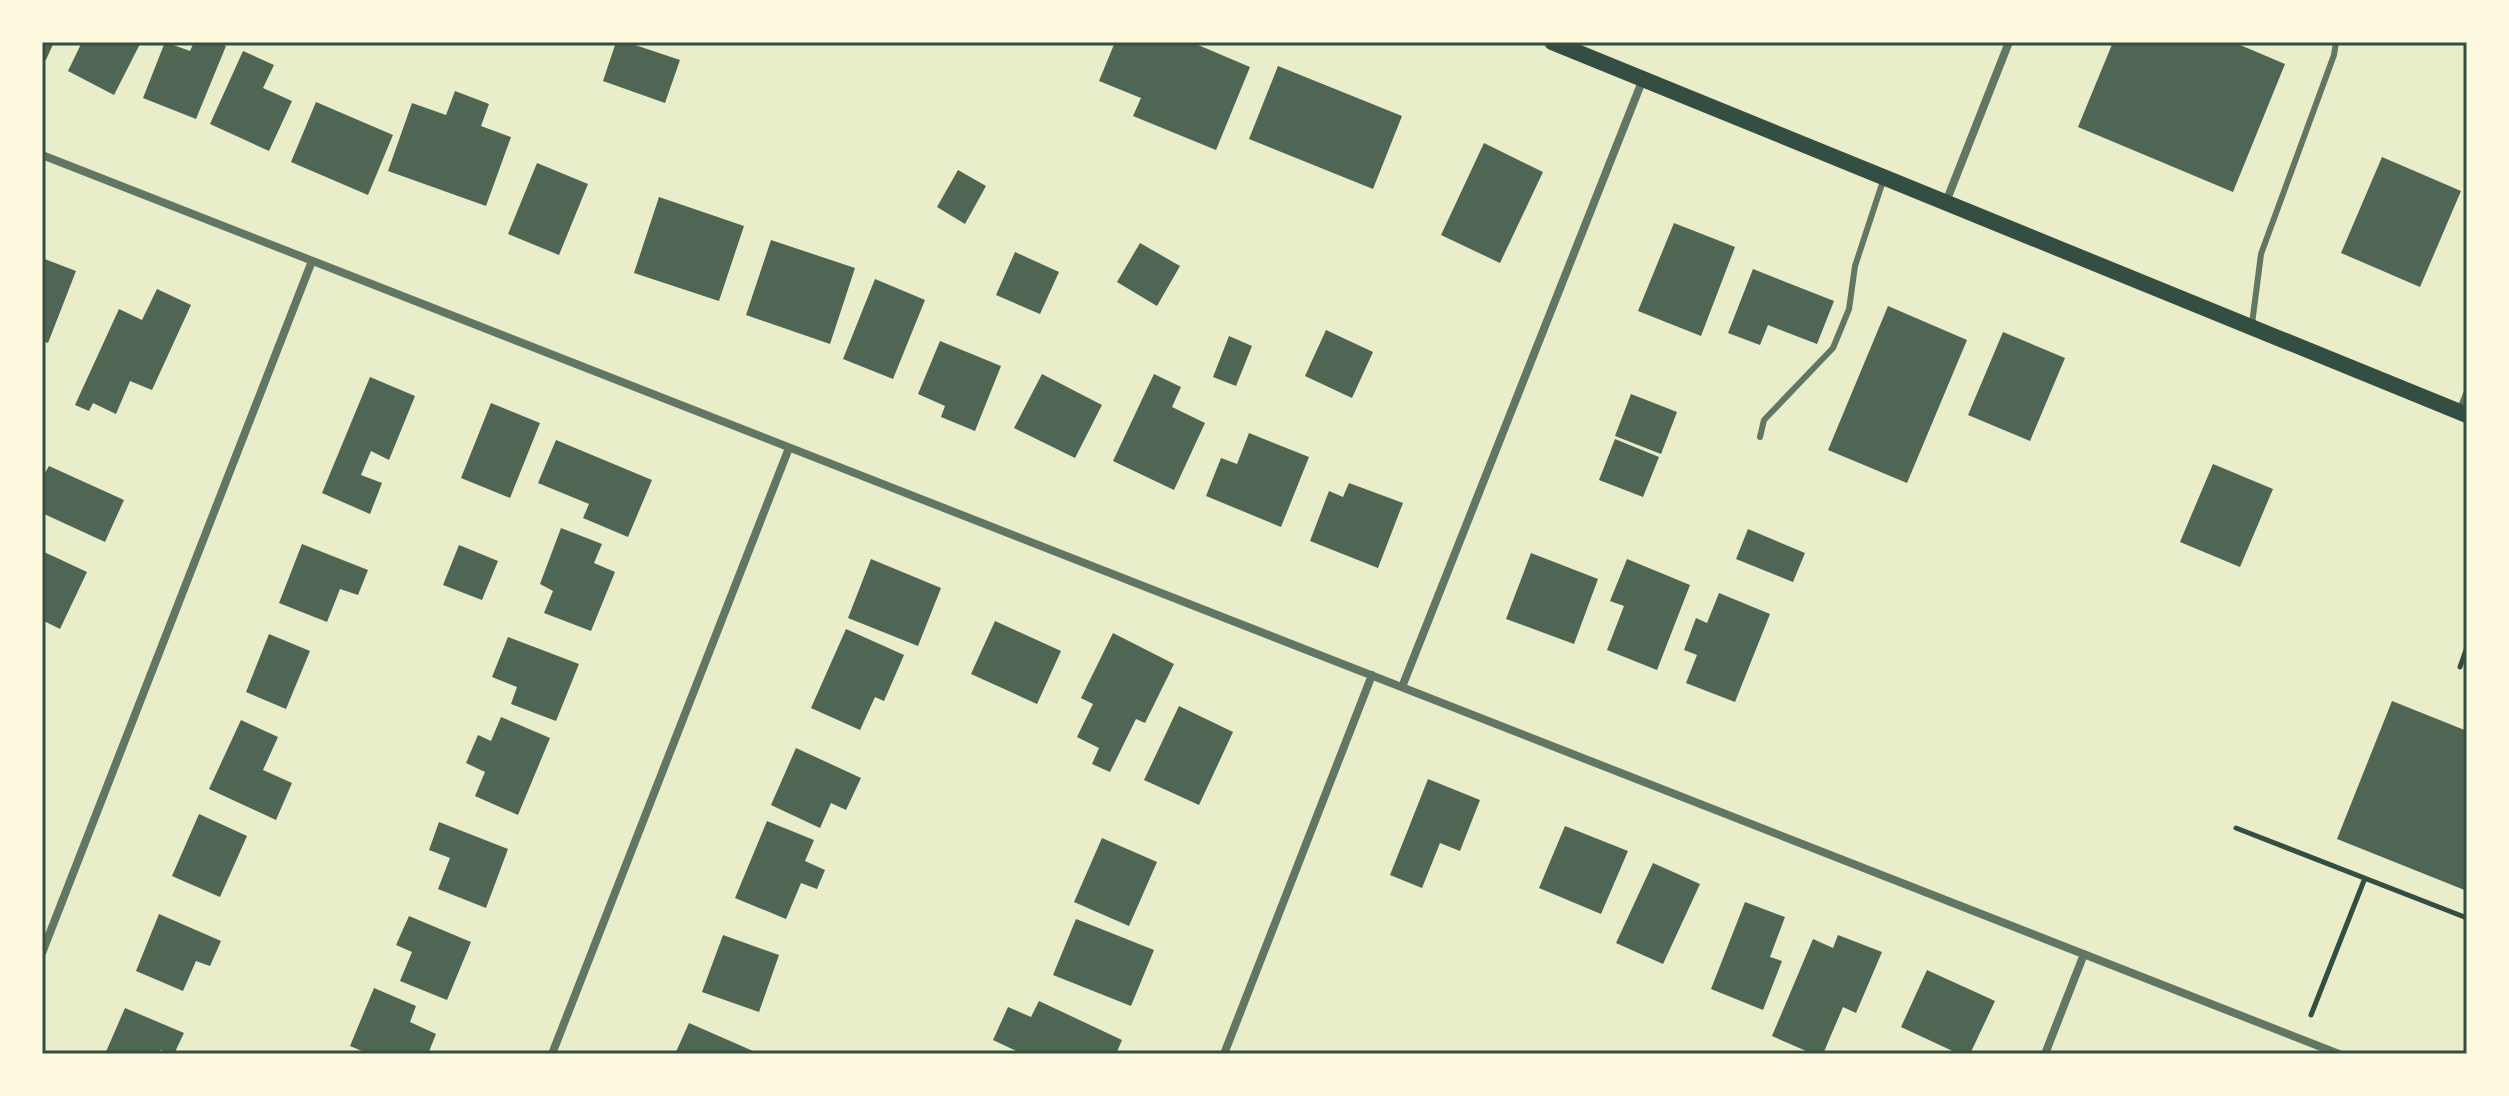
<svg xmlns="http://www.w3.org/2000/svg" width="2509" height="1096" font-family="'Sofia Sans Condensed',sans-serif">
	<rect width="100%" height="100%" fill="#e9edc9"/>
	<!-- building -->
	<path fill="#4f6655" d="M42,42H54L46,60L42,59Z
		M82,42H141L114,95L68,71Z
		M165,42L190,51L194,42H215L226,46L196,119L143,98Z
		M616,42H626L680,60L665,103L603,81Z
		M1115,42H1191L1250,67L1216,150L1133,116L1141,98L1099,81Z
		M2113,42H2233L2285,64L2233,192L2078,127Z
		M243,51L274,65L263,88L292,101L269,151L210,124Z
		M1278,66L1402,116L1373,189L1249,139Z
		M455,91L489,104L481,126L511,137L486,206L388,171L412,103L446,115Z
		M316,102L393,135L368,195L291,162Z
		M1484,143L1543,172L1500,263L1441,235Z
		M2382,157L2461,191L2420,287L2341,253Z
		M537,163L588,184L559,255L508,234Z
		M958,170L986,186L965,224L937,207Z
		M659,197L744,226L719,301L634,273Z
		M1674,223L1735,247L1701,336L1638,311Z
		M771,240L855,268L830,344L746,315Z
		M1140,243L1180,266L1157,306L1117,282Z
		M1015,252L1059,272L1040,314L996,295Z
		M42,258L76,271L48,343L42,341Z
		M1753,269L1834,301L1817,344L1768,325L1760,345L1728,333Z
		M875,279L925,300L893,379L843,359Z
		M157,289L191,305L152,390L130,381L116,414L93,403L89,411L75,405L119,309L142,320Z
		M1888,306L1967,340L1907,483L1828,450Z
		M1326,330L1373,352L1352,398L1305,376Z
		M2003,332L2065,358L2030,441L1968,415Z
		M1229,336L1252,346L1236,386L1213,377Z
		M940,341L1001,366L975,431L941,417L945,406L918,394Z
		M1042,374L1102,405L1075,458L1014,428Z
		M1154,374L1181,387L1172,407L1205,423L1174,490L1113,461Z
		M370,377L415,396L389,460L371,451L361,475L382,483L370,514L322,493Z
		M1631,394L1677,412L1661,454L1615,436Z
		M491,403L540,423L510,498L461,478Z
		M1249,433L1309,457L1281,527L1206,496L1221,458L1237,464Z
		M1615,439L1659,457L1643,497L1599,480Z
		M556,440L652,480L628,537L583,518L589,504L538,483Z
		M2213,464L2273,489L2240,567L2180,542Z
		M49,466L124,500L105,542L42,513V478Z
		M1349,483L1403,503L1378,568L1310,541L1329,491L1343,497Z
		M561,528L602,544L594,563L615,572L591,631L544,613L553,591L540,584Z
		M1748,529L1805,553L1793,582L1736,559Z
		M302,544L368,570L358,595L340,589L327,622L279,603Z
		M459,545L498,561L482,600L443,585Z
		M42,551L87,572L60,629L42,620Z
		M1531,553L1598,579L1574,644L1506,619Z
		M871,559L941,588L918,646L848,618Z
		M1627,559L1690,585L1657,670L1607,650L1624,606L1610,601Z
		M1719,593L1770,614L1735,702L1686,683L1697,655L1684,650L1696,618L1707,623Z
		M995,621L1061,651L1037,704L971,674Z
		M846,629L904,655L884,701L875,697L860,730L811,708Z
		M1113,633L1174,664L1145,723L1136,719L1110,772L1092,764L1099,748L1077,737L1093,704L1081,698Z
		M269,634L310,651L286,709L246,692Z
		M508,637L579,664L556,721L511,704L517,687L492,677Z
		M2392,701L2467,731V891L2337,839Z
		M1179,706L1233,732L1199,805L1144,780Z
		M501,717L550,738L518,815L475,796L485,772L466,763L478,735L491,741Z
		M241,720L278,737L263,770L292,783L276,820L209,789Z
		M796,748L861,778L846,810L831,803L820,828L771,805Z
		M1428,779L1480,800L1460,851L1440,843L1422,888L1390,875Z
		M199,814L247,836L220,897L172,876Z
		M767,821L814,840L805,861L825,870L817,889L801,883L786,919L735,898Z
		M439,822L508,849L486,908L438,889L450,858L429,850Z
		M1565,826L1628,851L1601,914L1539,888Z
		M1102,838L1157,862L1129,926L1074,902Z
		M1653,863L1700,884L1663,964L1616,943Z
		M1745,902L1785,917L1770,957L1782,961L1763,1010L1711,989Z
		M159,914L221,941L210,966L196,961L183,991L136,971Z
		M409,916L471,942L447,1000L400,981L412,952L396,945Z
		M1076,919L1154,950L1131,1006L1053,975Z
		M723,935L779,955L759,1012L702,992Z
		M1838,935L1882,952L1856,1013L1843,1007L1823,1054H1813L1772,1036L1813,939L1833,948Z
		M1927,970L1995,1001L1970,1054H1959L1901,1027Z
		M374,988L416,1006L410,1022L436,1034L428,1054H369L350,1046Z
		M1039,1001L1122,1040L1116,1054H1023L993,1040L1008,1007L1031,1017Z
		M125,1008L184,1033L174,1054L160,1050L158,1054H105Z
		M689,1023L753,1051L752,1054H675Z"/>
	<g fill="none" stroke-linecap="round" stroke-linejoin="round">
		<!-- path -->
		<path stroke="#344e41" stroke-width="5" d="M2460,667L2467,647
			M2236,828L2467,918
			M2311,1015L2365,878"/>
		<!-- service -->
		<path stroke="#617663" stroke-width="6" d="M2252,324L2261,254L2334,55L2336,42
			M2459,411L2467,391
			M1760,437L1764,420L1833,348L1849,309L1855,266L1883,181"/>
		<!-- minor -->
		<path stroke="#617663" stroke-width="8" d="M42,155L2339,1054
			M1946,202L2009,42
			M1402,687L1643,79
			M42,953L312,261
			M552,1054L789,448
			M1224,1054L1372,675
			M2045,1054L2084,954"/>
		<!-- secondary -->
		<path stroke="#344e41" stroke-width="16" d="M1552,42L2467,415"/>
	</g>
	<!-- border -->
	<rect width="2509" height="1096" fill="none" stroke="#fefae0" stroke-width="88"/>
	<rect x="44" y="44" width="2421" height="1008" fill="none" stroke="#344e41" stroke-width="3"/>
</svg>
